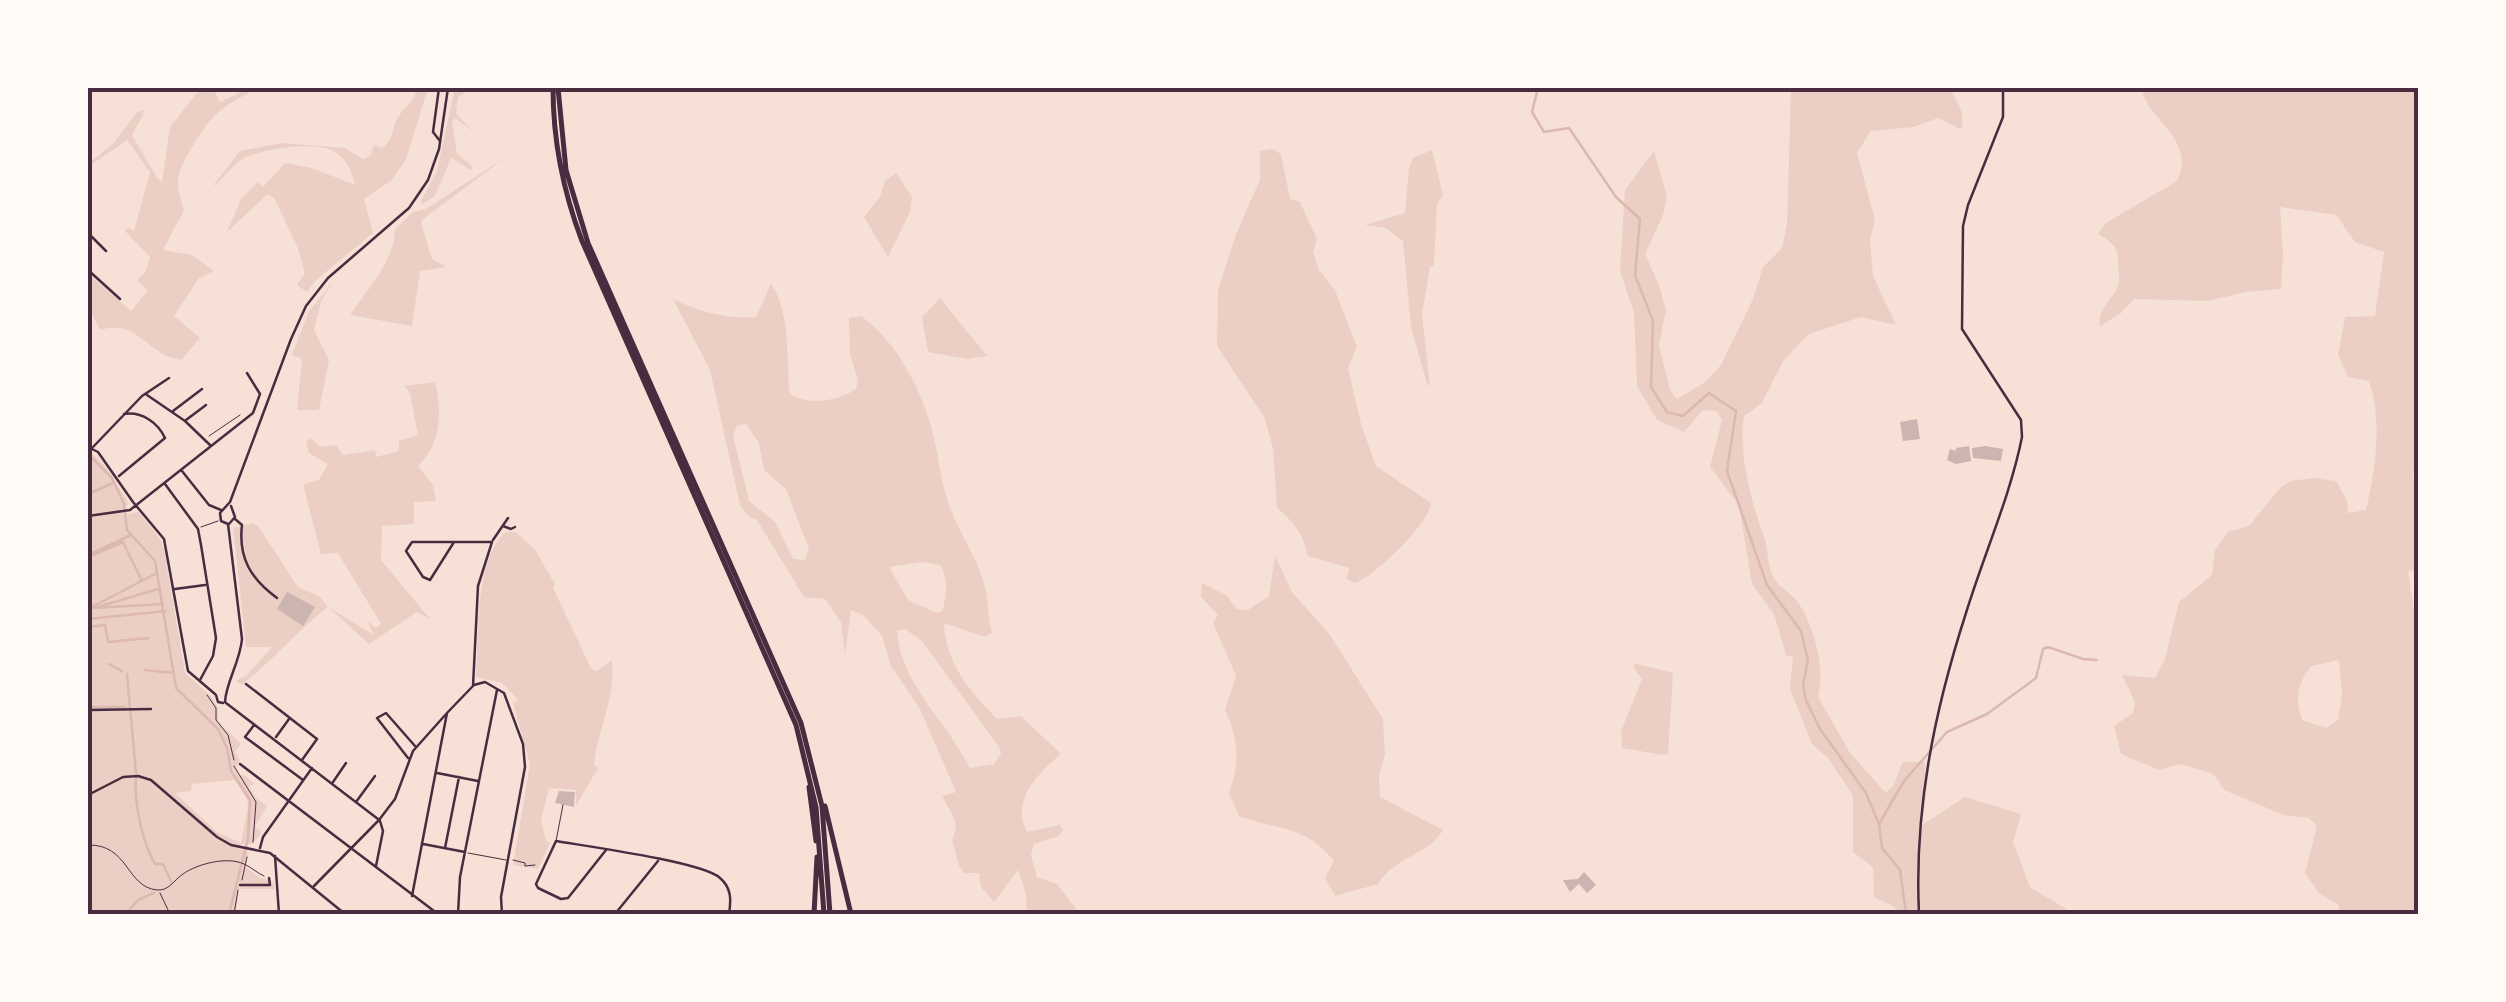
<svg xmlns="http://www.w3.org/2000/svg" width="2506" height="1002" font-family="Helvetica,sans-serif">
	<rect width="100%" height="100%" fill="#f7e1d7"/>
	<!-- green -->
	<path fill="#ebcfc5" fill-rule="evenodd" d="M201,88H213L220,102L249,88H258C225,106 214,110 194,144C178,170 173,179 184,210L163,250L192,255L214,271L199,278L174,316L200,338L181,360C176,358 171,358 167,356C144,345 132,320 100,330L88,306V274L131,311L148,290L137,281L146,271L150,257L125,231L128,228L134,231L150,172L127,140L88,167V164L115,142L136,113L143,110V115L132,135L157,178L162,182L170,127Z
		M417,88H428L406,159L392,180L364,199L373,233L315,281L307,292L297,285L305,273L298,248L274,198L268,194L227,232L241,199L258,182L263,187L285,163L312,168L355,185C352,172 348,160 335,152C317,140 259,149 241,160C230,167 223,180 212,187L240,151L282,143L345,148L363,159L371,155L374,145L382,148C395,139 391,129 398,117C407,104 411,106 417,88Z
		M455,88H472L458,97L456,114L474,132L455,118L452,122L457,154L473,167L471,170L451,158L435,196L422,204L421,200L437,171Z
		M1791,88H1950C1956,100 1967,115 1961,129L1938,118L1914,127L1871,131L1857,153L1875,220L1870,241L1873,276L1896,325L1861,317L1809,334L1783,361L1762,403L1744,416C1738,451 1751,503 1764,536C1769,550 1766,565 1775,580C1780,588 1791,593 1797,601C1814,625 1826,669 1818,697L1850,753L1886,793L1894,784L1903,762H1925L1927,790L1922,825L1965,797L2021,814L2013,842L2030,887L2066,909L2065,914H1899L1895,907L1874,897L1873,867L1853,852V796L1829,759L1812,744L1790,689L1793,657L1786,655L1774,614L1752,584L1739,505L1710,467L1722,420L1717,411L1703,410L1684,432L1657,420L1637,386L1634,313L1620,271L1625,190L1654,151L1667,197L1663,215L1645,254L1659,285L1666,310L1659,345L1670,390L1677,399L1704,383L1721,365L1753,299L1763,267L1782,248L1787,224Z
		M2141,88H2418V450C2410,476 2414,480 2418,505C2422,524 2418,549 2418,569L2408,572L2418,637V914H2339V905L2320,894L2305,873L2317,826L2309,818L2284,815L2224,790L2214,775L2204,771L2181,764L2159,770L2121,754L2114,726L2133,713L2135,702L2122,675L2155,678L2165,659L2179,602L2212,575L2215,550L2228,532L2249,526L2279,489L2290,481L2313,478L2336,481L2347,501L2348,513L2366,510C2375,469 2383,422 2369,381L2348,377L2338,355L2345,317L2375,316L2384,252L2355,242L2336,215L2280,207L2283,255L2281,289L2246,292L2208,301L2134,299L2120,314L2100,326C2097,306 2116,299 2119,282C2120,277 2118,271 2118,265C2119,247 2113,243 2098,234L2106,223L2177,181C2197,139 2148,121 2141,88ZM2339,660L2342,695L2338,720L2326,728L2302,720C2295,697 2297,685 2311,666Z
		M1272,149L1281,154L1290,199L1300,202L1317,239L1313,252L1319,270L1335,290L1357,347L1348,368L1361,424L1376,466L1431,503C1430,523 1374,577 1355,583L1347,579L1349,568L1308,556C1303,534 1294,522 1277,508L1273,448L1264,417L1217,346L1218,290L1236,234L1260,180V151Z
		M1432,150L1443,195L1437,205L1434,265L1430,267L1422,315L1430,386L1427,384L1411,327L1403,241L1386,228L1365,225L1405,213L1409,168L1413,158Z
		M506,157L423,219L421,223L432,259L446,267L420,271L412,326L350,315C367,290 395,260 395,229L413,212L426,209Z
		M896,173L912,197L910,212L888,257L864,217L880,197L885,181Z
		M334,281L321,301L314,330L329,360L319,410H297L302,359L292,355L309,311Z
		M771,284C791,311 786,362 790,394C809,406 838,401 856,389L858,380L850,355L849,318L861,316C895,340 920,387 931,426C938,451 940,478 948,502C957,529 975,554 983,580C989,598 987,615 992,633L985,637L944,623C946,664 969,690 997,719L1021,716L1061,754C1039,772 1010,801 1027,832L1060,825L1063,830L1059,836L1034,844L1031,855L1037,877L1057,884L1080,914H1027L1026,894L1018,870L994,902L981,887L979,873H964L959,866L952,839C962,823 949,811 942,796L956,792L920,709L891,666L882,636L863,615L851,610L845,654L841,622L825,599L804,597L757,520L749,517L740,505L710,370L673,299C700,312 725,319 756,317ZM746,424L759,443L764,470L786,489L809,549L805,560L793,559L775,522L749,501L733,435L737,426ZM922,562L940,565C949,580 946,594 943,610L937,613L908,600L889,567ZM905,629L922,641L999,747L1001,754L994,764L970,768C948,723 900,683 897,631Z
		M940,298L987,356L967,359L928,352L922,317Z
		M435,382C442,411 442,443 418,466L433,485L436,501L414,502V524L382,526L381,560L430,619L417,612L369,644L328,607C297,631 272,661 242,685L236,681L247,675L272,647H246L233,528L253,523L258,526L298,587L320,597L328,607L374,635L367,621L376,628L381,624L338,553L321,554L303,484L319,480L328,464L309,453L306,442L311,438L320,447L336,445L343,455L375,450L376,457L399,451V441L418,435L410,393L404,386Z
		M88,451C106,461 115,482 127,500L128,505L122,509L123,515L139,512L161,540L164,549L185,673L211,696L218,708V721L241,744L235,752L240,761L235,768L240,776L244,775L255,784L249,786L256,798L267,806L255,827L262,832L253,844H241L240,849L249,852L245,867L261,878L273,881L275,889H239L236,914H88ZM235,780L247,799L248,807L241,843L217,832L175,793L191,791L192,784Z
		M506,532H516L535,550L555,584L553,588L591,668L597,671L612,660C616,698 598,729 594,765L598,768L576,806V790L549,788L541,821L546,841L550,843L538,869L513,865L530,764L513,703L518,700L502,683L476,677C479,638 474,558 506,532Z
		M1275,556L1292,592L1330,635L1383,719L1385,754L1379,775L1380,797L1443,830C1427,857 1396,855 1378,884L1335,896L1325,878L1334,861C1304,824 1278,831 1239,816L1229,793C1240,762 1239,740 1225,710L1236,676L1213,623L1218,615L1201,597L1202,583L1226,595L1237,609L1248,610L1269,596Z
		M1634,663L1673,673L1668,753L1663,755L1622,748L1621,731L1642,679L1634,669Z"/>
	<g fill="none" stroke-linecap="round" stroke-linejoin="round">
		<!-- stream -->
		<path stroke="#dcb8b0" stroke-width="2.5" d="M1538,88L1532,112L1544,132L1569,128L1616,197L1640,219L1635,275L1653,321L1651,387L1667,412L1683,416L1709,393L1736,411L1727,471L1767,585L1801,631L1808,660L1803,685L1806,700L1820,729L1866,793L1879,824L1882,848L1900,870L1906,914
			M88,454L112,478L124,504L127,530L155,561L176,688L218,729L227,748L231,771L250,800L248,839L229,914
			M88,494L113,483
			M88,555L131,535
			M88,557L123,542L142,581
			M92,608L163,604
			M94,608L158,589
			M88,609L157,573
			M88,619L166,611
			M88,627L105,625L108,642L149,638
			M109,664L122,671
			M145,670L173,673
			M127,674L136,773
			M88,707H126
			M136,778C134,804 142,841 155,864H163L172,883
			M1879,824L1904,781L1947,732L1987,714L2036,678L2043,649L2048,647L2083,659L2097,660
			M126,914L138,900L154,893"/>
	</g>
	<!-- building -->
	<path fill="#ccb4b1" d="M1917,419L1920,439L1903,441L1900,422Z
		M1969,446L1971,461L1956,464L1947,460L1950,449L1956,451V448Z
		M1985,446L2003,449L2001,461L1973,458L1972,448Z
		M287,592L315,607L303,626L277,609Z
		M559,791L575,792L574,807L555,803Z
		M1584,872L1596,885L1587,893L1579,884L1570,892L1563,880L1578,879Z"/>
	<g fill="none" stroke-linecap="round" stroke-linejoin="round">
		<!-- path -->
		<path stroke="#4a2c40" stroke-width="1" d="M209,436L240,415
			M207,695L216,708V720L228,735L234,760
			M234,766L256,802L253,842
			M88,845C129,844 126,887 157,890C169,891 174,880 183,874C197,864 227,856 244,864C251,867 257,873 264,876
			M513,860L525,863V866L535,865
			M242,880L247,857
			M160,893L170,914
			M234,914L238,890"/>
		<!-- pedestrian -->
		<path stroke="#4a2c40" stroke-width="1" d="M201,527L218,521
			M556,841L563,805
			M468,853L506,860"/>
		<!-- minor -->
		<path stroke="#4a2c40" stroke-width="2.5" d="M439,88L433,132L440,141
			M88,233L106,251
			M88,270L120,299
			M147,395L185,421L210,445
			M173,411L202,389
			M186,420L206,405
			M88,447L98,452L133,502L164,539L188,671L215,694
			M93,447L142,396L169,378
			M182,471L209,505L221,510
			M119,476L165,438C158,423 142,411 124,414
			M165,484L198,529L201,545L216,638L213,656L200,680
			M88,516L130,510L253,413L260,394L247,373
			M235,519L242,525C238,558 251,579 277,598
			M503,526L511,529L515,527
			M493,540L508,518
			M454,542L430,580L423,577L406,551L412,542H492L478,586L473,686
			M175,589L205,585
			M246,684L317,739L302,760
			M474,685L485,682L504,693L523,744L525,767L501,897L502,914
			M226,703L378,819
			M88,710L151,709
			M254,725L245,737L303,780
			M276,737L289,719
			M408,758L377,718L386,713L415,746
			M240,764L438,914
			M437,773L478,781
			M333,782L346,763
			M88,795L123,777L138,776L151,780L217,837L231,845L270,853L345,914
			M356,802L375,776
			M423,844L465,852
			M260,848L263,837L312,768
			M445,848L459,777
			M606,850L568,898L561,899L538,888L536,884L556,841C585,846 703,862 720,878C732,888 731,901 729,914
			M275,856L279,914
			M376,866L383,831L380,821
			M240,885H270L269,878
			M314,886L379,820L395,799L413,751L447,713
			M412,896L447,713L472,687
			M458,914L460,877L497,690
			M615,914L658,861"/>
		<!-- tertiary -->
		<path stroke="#4a2c40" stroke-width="2.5" d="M228,524L221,521L220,513L230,502L291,339L306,306L328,278L409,208L428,180L439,149L448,88
			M229,524L235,517L231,506
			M216,695L218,702L223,703
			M225,702C226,682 240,662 242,639L228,524
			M1919,914C1914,810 1934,712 1966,613C1984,554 2010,497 2022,437L2021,420L1962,329L1963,226L1968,205L2003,117V88"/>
		<!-- trunk -->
		<path stroke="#4a2c40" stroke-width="5" d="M553,88C553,141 563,191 582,241L796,725L816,807L824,914
			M558,88L566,170L588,243L801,723L822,806L830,914
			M809,787L816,841
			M825,806L851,914
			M814,914L817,857"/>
	</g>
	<!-- border -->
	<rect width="2506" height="1002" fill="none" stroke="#fffaf5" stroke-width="180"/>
	<rect x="90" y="90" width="2326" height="822" fill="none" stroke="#4a2c40" stroke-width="4"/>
</svg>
